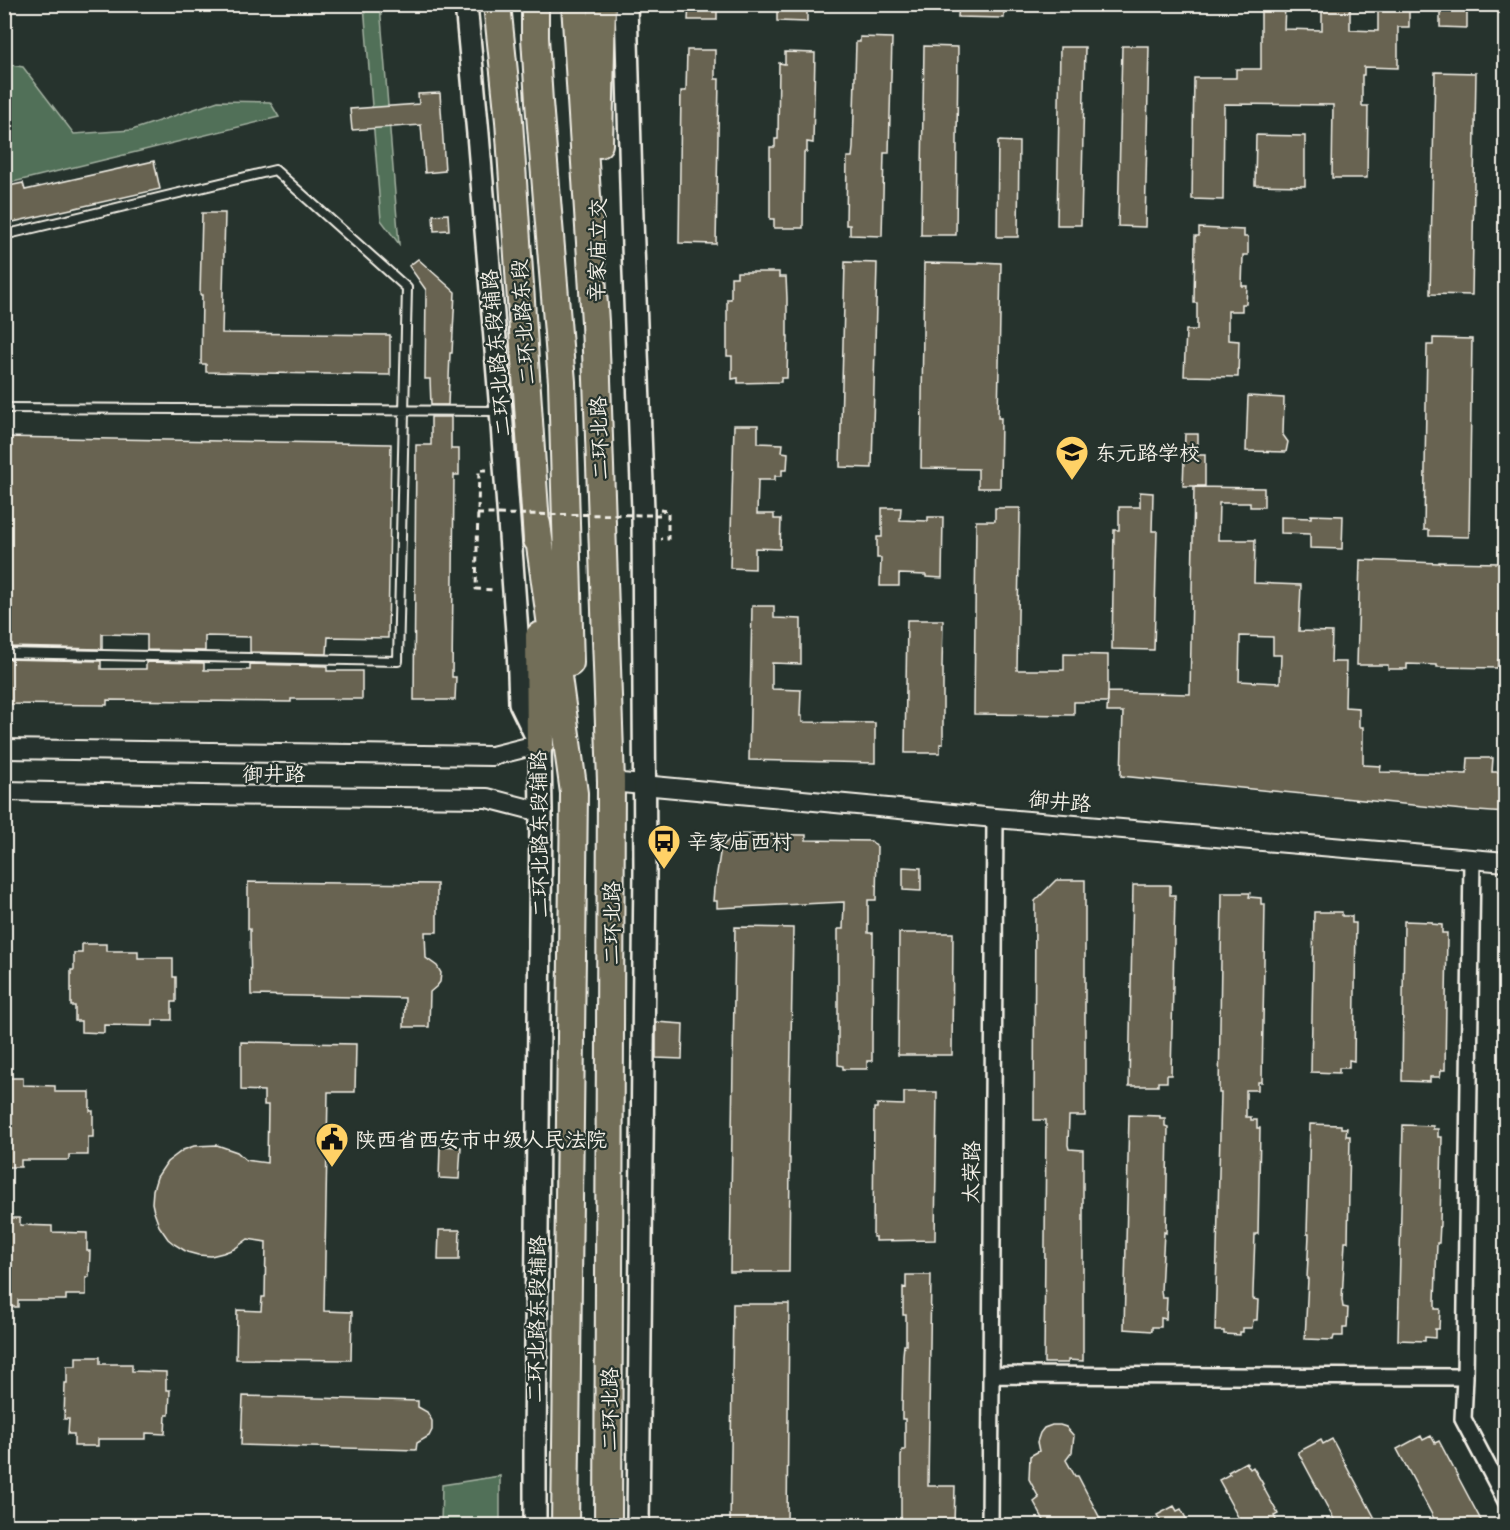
<svg xmlns="http://www.w3.org/2000/svg" width="1510" height="1530" font-family="Itim,'LXGW WenKai TC',sans-serif">
	<rect width="100%" height="100%" fill="#26332d"/>
	<filter id="ink" filterUnits="userSpaceOnUse"><feTurbulence type="fractalNoise" baseFrequency=".0167" numOctaves="2"/><feDisplacementMap in="SourceGraphic" scale="12" xChannelSelector="R" yChannelSelector="G"/><feConvolveMatrix kernelMatrix="1 2 1 2 8 2 1 2 1" color-interpolation-filters="sRGB"/></filter>
	<g filter="url(#ink)">
		<!-- green -->
		<path fill="#517058" stroke="#a2b0a0" stroke-width="1.5" d="M364,5H380L399,244L381,220Z
			M5,64L23,67L74,134L132,130L218,101L270,102L279,117L5,184Z
			M500,1476V1525H441L442,1485Z"/>
		<!-- building -->
		<path fill="#686451" stroke="#f4f1e8" stroke-width="1.5" fill-rule="evenodd" d="M689,4H717V20H688Z
			M777,4H807V22L777,21Z
			M959,4H1004V18L958,17Z
			M1261,4H1285L1284,29L1322,30V4H1350V30L1378,31V4H1409V27H1398V68L1364,67V75H1362V106H1368L1367,178H1332L1333,105L1224,104L1223,200L1192,199L1194,78H1236V69H1261Z
			M1440,4H1467V28L1440,27Z
			M860,37L892,38L889,153H884L882,236L850,235V225H846L847,157H852L853,148L856,42H860Z
			M924,46L958,47L956,235H921Z
			M1122,46H1149L1145,227L1118,226Z
			M1060,47H1085L1081,225H1057Z
			M687,50H715V79H719L716,244L679,243L681,91H686Z
			M785,52L815,53L813,143L807,142V152H804L803,228H774V219H770V147H775V139H778L779,63L785,64Z
			M1435,72L1476,73L1472,295L1430,294Z
			M440,93L445,171L425,173L421,125L352,130L350,109L419,104L418,94Z
			M1256,135L1305,136V186L1255,185Z
			M998,141L1019,142L1018,237H997Z
			M154,161L160,189L4,224V187L23,183L25,190Z
			M202,213H225L222,333L390,335V375L206,372V364H201L202,295H200Z
			M448,214L449,230L434,231L433,215Z
			M1199,228L1244,230V237H1248V255H1243L1242,286H1247L1246,304H1242V311H1228V340L1239,341L1238,377L1184,376L1186,330H1197V303H1194L1195,236H1199Z
			M418,259L455,292L452,353H450L448,405H431L430,379H425L426,290L409,266Z
			M845,262L877,263L872,468L840,467Z
			M979,262L1001,263L998,418H1001L1000,488H978V469L921,468L924,263L979,264Z
			M737,272H779V277H786L787,298V336H788L787,378H781V382L738,383V378L732,379V356H727V299H731V277H737Z
			M1433,338L1472,339L1469,537L1429,536V530H1424L1427,345H1433Z
			M1248,396L1284,398L1283,435L1288,442L1286,452L1246,451Z
			M431,417H451V449H459V475H454L452,677H456L455,700H414L416,445H431Z
			M734,425H758V443L783,444L782,452L788,453L787,470H782V476H775V480H758L757,514H774V519H781L780,549L755,548V569L730,568Z
			M1185,434H1198V455H1205V486H1183Z
			M4,437L391,444L388,638L328,637L327,654L250,652V637L205,636V651L147,650V635L102,634V649L4,647Z
			M1194,487L1264,488V507H1250V503H1219L1218,540H1255L1254,583L1301,585L1299,631L1332,632L1331,662H1346L1345,707L1359,708V727H1363V765L1381,766L1380,772L1467,774L1468,758H1493L1492,772H1506V813L1463,810L1121,776L1123,712H1107L1108,692L1190,694ZM1240,636L1273,637V655H1281L1280,683L1239,681Z
			M1140,492L1153,493L1152,531H1157L1154,650L1112,649L1114,530H1119V507H1140Z
			M882,508H901L900,520L928,521V517H943L942,578L926,577V575L899,574V586H880L881,558H877V537H882Z
			M995,508H1020L1017,670H1064V654L1108,655V702H1074V715L974,714L976,521H995Z
			M1311,515L1343,516L1342,549L1310,548V534L1281,533V517L1311,518Z
			M1360,560L1439,563V562L1501,563L1500,569H1505L1504,639L1503,660H1498V668L1437,667V665L1407,664V669H1388V665H1357Z
			M752,606H774V618L801,619V664L772,663V689L801,690L800,716H802V722L875,723V763L749,760Z
			M907,620H943L942,668H943V744H940V753H905Z
			M4,659L101,661V669H146V662L204,663V670H250V664L327,666V671H362V699H291V702L107,700V705L4,704Z
			M736,834L806,835V840L871,841L877,847L876,900H868V933H873L872,1043V1061H867V1069H843V1066L838,1065V929H843L844,902L717,908V901H713L714,888L715,886L721,847Z
			M903,867L921,868V891L903,890Z
			M1056,880H1085V1116H1069L1068,1145L1069,1149L1083,1150V1361L1068,1360V1363H1044L1046,1120H1034L1035,901Z
			M248,882L437,884V932H425L426,958L437,966L441,973L440,982L437,986L430,992L429,1027H404L405,998L251,995L250,929H248Z
			M1133,885H1170V895H1175L1171,1075H1167V1082H1158V1086H1129Z
			M1222,893H1250L1249,897L1261,898V904H1265L1262,1082H1258V1090H1246V1117H1251V1120H1257V1128H1260L1258,1234H1255L1253,1292V1299L1258,1300L1257,1320H1253L1252,1328H1243V1332H1240V1335L1224,1334V1331H1215L1221,1093H1219Z
			M1314,912H1342V916H1352V923H1356L1354,1061L1349,1060V1068H1339V1073L1311,1072Z
			M1404,921L1432,922V924L1442,925V933H1447L1445,1070H1441L1440,1077H1430V1082L1402,1081Z
			M735,927L793,928L789,1158H790L789,1272H730Z
			M899,933H953L952,1055H898Z
			M82,944H106V951H138V958H173V977H176V1002H172V1020H153V1026L104,1025V1033L81,1032V1021H75V1006H71V970H74V953H82Z
			M656,1022L683,1024L682,1059L656,1058Z
			M241,1042L356,1044L355,1092H328L324,1311L352,1312L351,1360L236,1359L237,1310L261,1311L262,1297H265L266,1242L248,1239L234,1249L223,1253L211,1256L198,1255L187,1252L174,1244L168,1239L159,1226L154,1212L152,1203L153,1190L157,1177L167,1162L183,1150L194,1146L217,1145L237,1152L246,1160L267,1163L268,1105H264V1091L241,1090Z
			M4,1078H23V1085L55,1086V1092H90V1111H93V1137H88V1155H69V1160H21V1167H4Z
			M904,1092H937L935,1240L876,1241V1237H873L874,1108H877V1104L904,1105Z
			M1129,1115L1160,1116V1118H1165V1126L1168,1127L1166,1233L1164,1232L1161,1291L1162,1298H1167L1166,1319L1161,1318V1327H1152V1331L1124,1329Z
			M1310,1124L1341,1125V1128H1347L1346,1136H1350L1348,1242H1345L1342,1300L1343,1307L1348,1308L1347,1328H1343V1336H1334L1333,1340L1305,1339L1308,1279H1307L1309,1234H1307Z
			M1403,1125L1433,1126V1129H1438V1137H1442L1440,1223L1439,1243H1437L1435,1302V1309H1440L1439,1329H1435V1338L1425,1337V1341L1398,1340Z
			M440,1146L461,1147L459,1179L439,1178Z
			M4,1218H20V1225L52,1226V1232L87,1233V1251H90L89,1277H86V1295H66V1300H18V1307H4Z
			M439,1230H460L459,1260H438Z
			M906,1275H931L928,1486H955L954,1526H901V1457L902,1450H905V1419H902V1409L903,1355L904,1345H906V1315H903V1287L906,1288Z
			M733,1304H789L787,1526H730Z
			M76,1357H100V1364H132V1371L166,1372V1390H170L169,1415H166L165,1434L146,1433V1439H98V1446H74V1434H68L69,1419H64L65,1383H67V1366H76Z
			M243,1396L418,1401V1407L427,1412L432,1421V1430L429,1436L417,1443L416,1450L241,1445Z
			M1052,1425H1060L1066,1427L1074,1436L1072,1452L1066,1460L1075,1476H1078L1104,1526H1047L1034,1502L1039,1498L1029,1479L1030,1456L1039,1451L1037,1442L1040,1433L1044,1428Z
			M1421,1436L1423,1440L1431,1436L1435,1443L1439,1441L1484,1526H1438L1397,1449Z
			M1332,1439L1352,1477H1353L1379,1526H1338L1330,1512L1298,1452L1321,1440L1323,1444Z
			M1246,1462L1250,1469L1253,1467L1263,1484L1262,1485L1278,1514L1274,1516L1279,1526H1243L1224,1491H1225L1219,1480L1230,1474L1228,1472Z
			M1174,1506L1177,1511L1181,1509L1190,1526H1149L1160,1520L1157,1515Z"/>
		<g fill="none" stroke-linecap="round" stroke-linejoin="round">
			<defs>
				<path id="service" d="M4,235L275,170L407,288L398,661L4,653
					M4,408L498,411"/>
				<path id="minor" d="M1472,860L1465,1377L1463,1419L1506,1501
					M991,1375L1465,1377
					M990,1526L995,818"/>
				<path id="tertiary" d="M4,749L492,756L540,744
					M611,782L995,818L1506,862
					M4,791L202,795L487,798L541,812"/>
				<path id="secondary" d="M466,4L478,134L501,411L518,646L520,703L540,744L541,812L535,1447V1526
					M626,4L632,219L643,510L645,869L638,1526"/>
				<path id="trunk" d="M497,4L509,121L537,540
					M535,4V37L539,102L562,382L570,663
					M575,4L595,322L611,782L608,1526
					M599,144L602,4
					M537,524L574,793L565,1526
					M539,636L540,744"/>
			</defs>
			<!-- service casing -->
			<use href="#service" stroke="#f4f1e8" stroke-width="12"/>
			<!-- minor casing -->
			<use href="#minor" stroke="#f4f1e8" stroke-width="20"/>
			<!-- tertiary casing -->
			<use href="#tertiary" stroke="#f4f1e8" stroke-width="22"/>
			<!-- secondary casing -->
			<use href="#secondary" stroke="#f4f1e8" stroke-width="26"/>
			<!-- trunk casing -->
			<use href="#trunk" stroke="#f4f1e8" stroke-width="30"/>
			<!-- path -->
			<path stroke="#f4f1e8" stroke-width="3" stroke-dasharray="6 4.5" stroke-linecap="butt" d="M487,470H479L476,589L494,590
				M660,510L668,511V539H661"/>
			<!-- service -->
			<use href="#service" stroke="#26332d" stroke-width="8"/>
			<!-- minor -->
			<use href="#minor" stroke="#26332d" stroke-width="15"/>
			<!-- tertiary -->
			<use href="#tertiary" stroke="#26332d" stroke-width="18"/>
			<!-- secondary -->
			<use href="#secondary" stroke="#26332d" stroke-width="21"/>
			<!-- trunk -->
			<use href="#trunk" stroke="#726e59" stroke-width="26"/>
			<!-- path-bridge -->
			<path stroke="#f4f1e8" stroke-width="3" stroke-dasharray="6 4.5" stroke-linecap="butt" d="M477,514L660,515"/>
		</g>
	</g>
	<!-- icons -->
	<defs>
		<symbol id="school-pin" viewBox="-11 -11 22 30"><path d="M0 17L-7.5 6A9.5 9.5 0 1 1 7.5 6Z" fill="#ffd166" stroke="#26332d"/><path d="M0-5L7-2L0 1L-7-2ZM-4 1L0 2.5L4 1V4Q0 6-4 4Z" fill="#111"/></symbol>
		<symbol id="bus-pin" viewBox="-11 -11 22 30"><path d="M0 17L-7.5 6A9.5 9.5 0 1 1 7.5 6Z" fill="#ffd166" stroke="#26332d"/><path d="M-5-6H5V4H4V6H2V4H-2V6H-4V4H-5ZM-3.5-4V0h7V-4ZM-3.5 1.2v1.5H-2V1.2ZM2 1.2v1.5H3.5V1.2Z" fill="#111"/></symbol>
		<symbol id="civic-pin" viewBox="-11 -11 22 30"><path d="M0 17L-7.5 6A9.5 9.5 0 1 1 7.5 6Z" fill="#ffd166" stroke="#26332d"/><path d="M-.6-6.5H3V-4.5H.6V-3L4-1V1h2V6H-6V1h2V-1L-.6-3ZM-1.2 2.5V6h2.4V2.5Z" fill="#111"/></symbol>
	</defs>
	<g fill-rule="evenodd">
		<use href="#school-pin" x="1053" y="433" width="38" height="52"/>
		<use href="#bus-pin" x="645" y="822" width="38" height="52"/>
		<use href="#civic-pin" x="313" y="1120" width="38" height="52"/>
	</g>
	<g text-anchor="middle" dominant-baseline="central" stroke-width="4.5" stroke-linejoin="round" paint-order="stroke">
		<!-- street labels -->
		<g font-size="21" fill="#f4f1e8" stroke="#26332d">
			<text transform="translate(597 250) rotate(-89)">辛家庙立交</text>
			<text transform="translate(523 322) rotate(-94)">二环北路东段</text>
			<text transform="translate(496 353) rotate(-95)">二环北路东段辅路</text>
			<text transform="translate(599 438) rotate(-92)">二环北路</text>
			<text x="274" y="773">御井路</text>
			<text transform="translate(1060 801) rotate(5)">御井路</text>
			<text transform="translate(539 834) rotate(-91)">二环北路东段辅路</text>
			<text transform="translate(611 923) rotate(-90)">二环北路</text>
			<text transform="translate(971 1172) rotate(-89)">太荣路</text>
			<text transform="translate(536 1319) rotate(-89)">二环北路东段辅路</text>
			<text transform="translate(609 1409) rotate(-90)">二环北路</text>
		</g>
		<!-- poi labels -->
		<g font-size="21" fill="#f4f1e8" stroke="#26332d" text-anchor="start">
			<text x="1095" y="452">东元路学校</text>
			<text x="687" y="841">辛家庙西村</text>
			<text x="355" y="1139">陕西省西安市中级人民法院</text>
		</g>
	</g>
	<!-- margin -->
	<rect width="1510" height="1530" fill="none" stroke="#26332d" stroke-width="24"/>
	<rect x="12" y="12" width="1486" height="1506" fill="none" stroke="#f4f1e8" stroke-width="2" filter="url(#ink)"/>
</svg>
